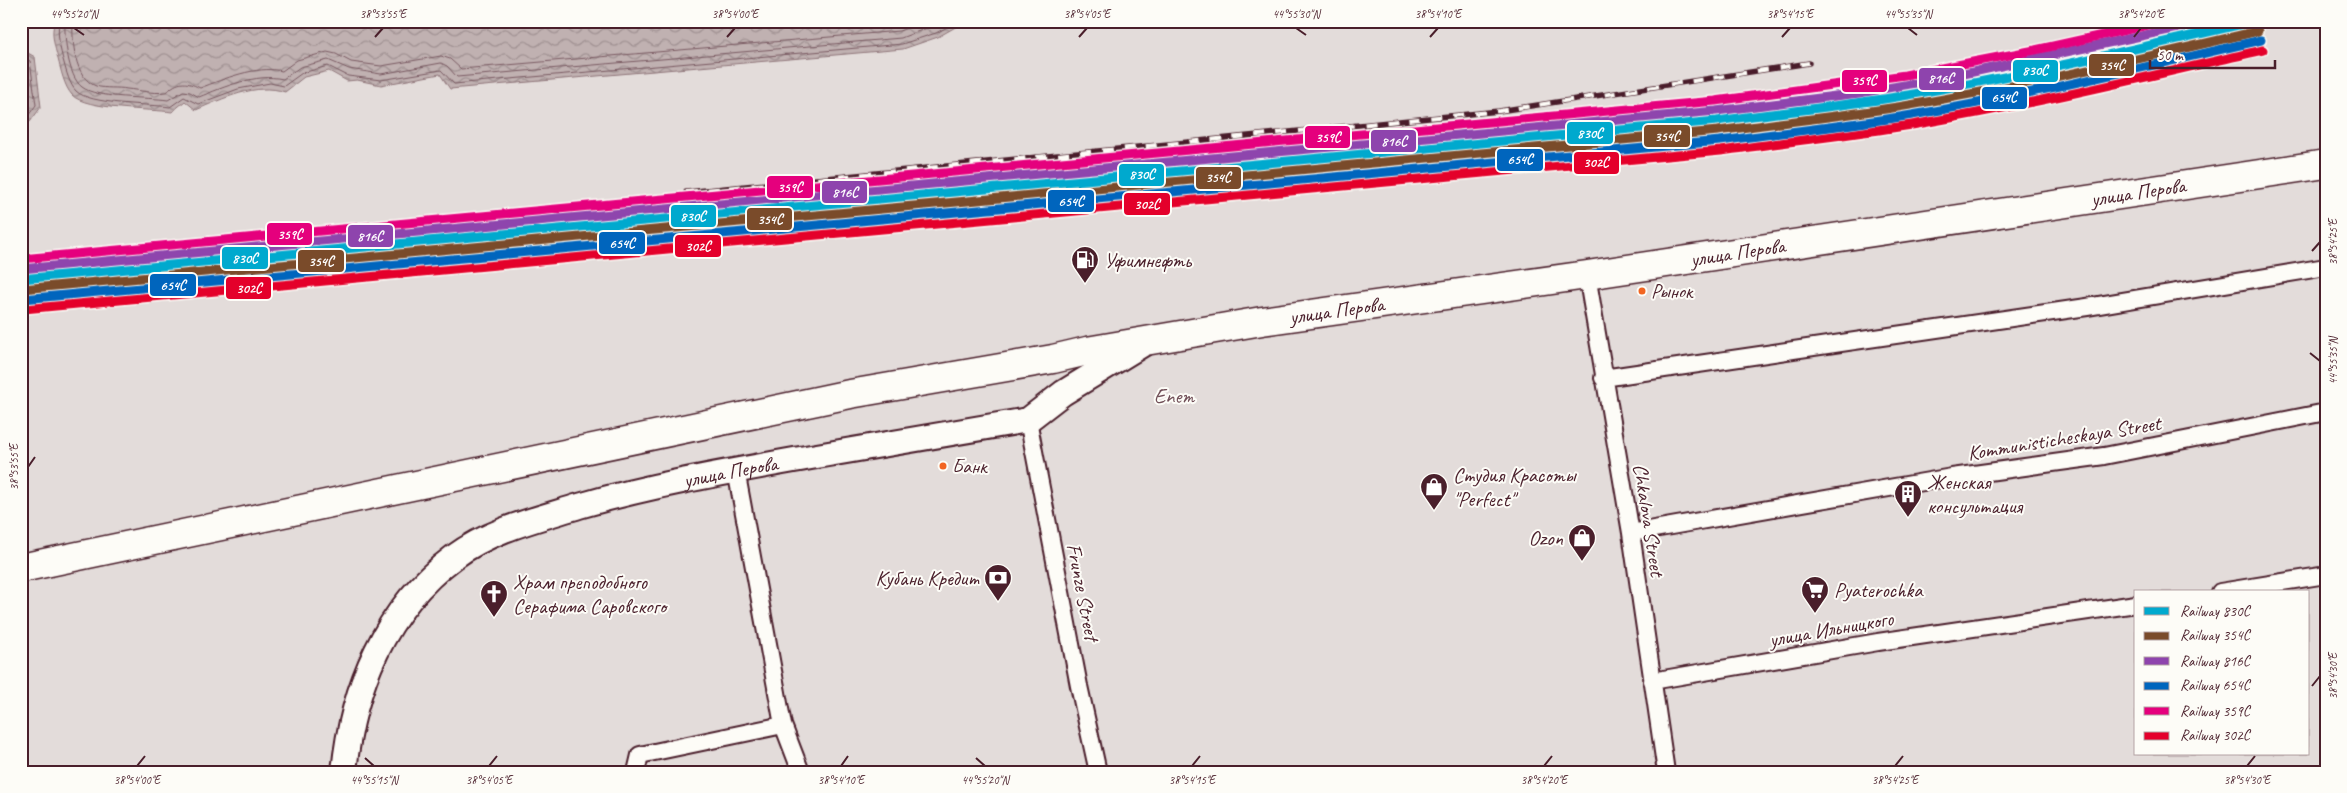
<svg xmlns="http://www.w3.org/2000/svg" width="2347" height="793" font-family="Caveat,sans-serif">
	<defs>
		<pattern id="water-waves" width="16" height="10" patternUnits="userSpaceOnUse" patternTransform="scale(1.25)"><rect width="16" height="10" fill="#c0b1b1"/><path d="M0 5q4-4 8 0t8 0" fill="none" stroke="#9e8f90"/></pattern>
	</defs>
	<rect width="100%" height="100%" fill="#fdfcf7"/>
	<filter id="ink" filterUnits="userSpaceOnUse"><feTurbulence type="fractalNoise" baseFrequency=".02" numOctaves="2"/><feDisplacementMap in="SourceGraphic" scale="10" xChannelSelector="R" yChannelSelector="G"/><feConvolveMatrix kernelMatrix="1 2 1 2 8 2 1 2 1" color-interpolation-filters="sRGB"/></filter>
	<g filter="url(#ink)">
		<!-- garden -->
		<path fill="#e3dcda" stroke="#967e82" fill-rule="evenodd" d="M21,21H2326V772H21ZM2136,592H2308V754H2136Z"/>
		<!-- water -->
		<path fill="url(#water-waves)" stroke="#91777b" d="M55,21H966L938,37L903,49L450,89L440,74L381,85L357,80L347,81L329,71L304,77L285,92C257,82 222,99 196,110L185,101L172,112C151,109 86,110 72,95C64,86 61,70 58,59C55,47 50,33 55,21Z
			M21,49L35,57L41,107L30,122H21Z"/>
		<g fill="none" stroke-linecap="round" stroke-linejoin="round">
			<!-- shore -->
			<path stroke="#795961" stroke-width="1" d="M59,21C57,36 60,49 64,63C66,71 70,85 76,91C90,105 150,104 170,107L184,97L198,104L238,89L270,83L284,86L302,73L328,66L348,76L381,80L441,70L454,84L902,44L936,33L959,21
				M65,21C64,37 68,77 82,87C97,99 148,97 168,100L183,91L190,92L199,97C224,87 256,73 283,79L300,67L328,60L349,69L381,74L441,63L447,66L457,77L901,38L945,21
				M73,21C72,41 74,78 96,86C105,89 118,87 127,89C139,90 153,94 165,92C168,92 169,90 171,88C181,80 190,83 200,88C224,79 256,65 282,71L297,60L327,52L336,54L351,62L381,66L441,56L450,59L461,69L899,31L927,21
				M21,55L30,61L36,105L28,116L21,117
				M21,62L24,65L29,104L24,110L21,111"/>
			<defs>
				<path id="street" d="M1587,275L1631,533L1666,772
					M1603,378L2087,307L2326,267
					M1028,420L1079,686L1098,772
					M736,470L783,725L801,772
					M1631,533L1952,477L2104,456L2326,412
					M2220,592L2326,575
					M1652,681L1878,642L2136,604
					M636,772L640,755L783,725"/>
				<g id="secondary">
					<path id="s1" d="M344,772C352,688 385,608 454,557C490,530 537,519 579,506C655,484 733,471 811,457C883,445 955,432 1028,420L1063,393L1143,344"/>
				</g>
				<g id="highway">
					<path id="s2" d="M21,568L850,394L1053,359L1087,351L1262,321L1587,275L2326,164"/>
				</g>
			</defs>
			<!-- street casing -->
			<use href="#street" stroke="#4a1f2b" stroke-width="20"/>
			<!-- secondary casing -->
			<use href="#secondary" stroke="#4a1f2b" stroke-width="28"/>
			<!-- highway casing -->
			<use href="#highway" stroke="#4a1f2b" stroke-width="31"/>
			<!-- street -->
			<use href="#street" stroke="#fdfcf7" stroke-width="16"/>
			<!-- secondary -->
			<use href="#secondary" stroke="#fdfcf7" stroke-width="24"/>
			<!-- highway -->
			<use href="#highway" stroke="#fdfcf7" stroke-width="28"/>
			<defs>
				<path id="rail" d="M686,192L1499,111L1809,63"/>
			</defs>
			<!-- rail casing -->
			<use href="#rail" stroke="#4a1f2b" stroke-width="5.5"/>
			<!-- rail -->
			<use href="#rail" stroke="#fdfcf7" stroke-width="4" stroke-dasharray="11" stroke-linecap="butt"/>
			<defs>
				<path id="rail-1" d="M21,279L1717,121C1781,112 1845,106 1908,95C2024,75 2140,48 2255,21"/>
				<path id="rail-2" d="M22,289L1718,131C1782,122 1846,116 1910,105C2027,85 2143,58 2258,31"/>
				<path id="rail-3" d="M21,269L1716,111L1859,93L1950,77L2211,21"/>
				<path id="rail-4" d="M23,299L1720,141C1784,132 1848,126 1912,115C2029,95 2145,67 2261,40"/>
				<path id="rail-5" d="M21,259L1715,101L1905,75L2035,50L2166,21"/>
				<path id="rail-6" d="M24,309L1721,151C1785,142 1849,135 1912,125C2030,105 2146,77 2263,50"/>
			</defs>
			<!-- rail-1 casing -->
			<use href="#rail-1" stroke="#fdfcf7" stroke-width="12"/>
			<!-- rail-2 casing -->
			<use href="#rail-2" stroke="#fdfcf7" stroke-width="12"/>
			<!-- rail-3 casing -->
			<use href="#rail-3" stroke="#fdfcf7" stroke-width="12"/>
			<!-- rail-4 casing -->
			<use href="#rail-4" stroke="#fdfcf7" stroke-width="12"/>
			<!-- rail-5 casing -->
			<use href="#rail-5" stroke="#fdfcf7" stroke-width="12"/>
			<!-- rail-6 casing -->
			<use href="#rail-6" stroke="#fdfcf7" stroke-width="12"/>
			<!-- rail-1 -->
			<use href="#rail-1" stroke="#00a9ce" stroke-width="9"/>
			<!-- rail-2 -->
			<use href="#rail-2" stroke="#7a4b2a" stroke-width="9"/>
			<!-- rail-3 -->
			<use href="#rail-3" stroke="#8e44ad" stroke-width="9"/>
			<!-- rail-4 -->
			<use href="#rail-4" stroke="#0065bd" stroke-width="9"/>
			<!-- rail-5 -->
			<use href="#rail-5" stroke="#e5007d" stroke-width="9"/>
			<!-- rail-6 -->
			<use href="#rail-6" stroke="#e4002b" stroke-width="9"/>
		</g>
	</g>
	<!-- ticks -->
	<path fill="none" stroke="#4a1f2b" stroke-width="2" d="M74,28L84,35M1296,28L1306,35M1908,28L1917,35M375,37L383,28M727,37L735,28M1079,37L1087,28M1430,37L1438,28M1782,37L1790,28M2134,37L2141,28M2312,251L2320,242M2310,353L2320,361M28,467L35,457M2312,686L2320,676M365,758L374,766M976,758L985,766M137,766L145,756M489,766L497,756M841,766L848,756M1192,766L1200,756M1544,766L1552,756M1895,766L1903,756M2247,766L2255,756"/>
	<!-- icons -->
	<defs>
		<symbol id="fuel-pin" viewBox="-11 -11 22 30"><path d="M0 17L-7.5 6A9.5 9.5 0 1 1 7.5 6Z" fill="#4a1f2b" stroke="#fdfcf7"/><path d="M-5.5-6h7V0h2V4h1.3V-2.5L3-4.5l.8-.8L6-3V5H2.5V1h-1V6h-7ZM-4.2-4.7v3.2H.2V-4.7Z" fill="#fff"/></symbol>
		<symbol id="shop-pin" viewBox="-11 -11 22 30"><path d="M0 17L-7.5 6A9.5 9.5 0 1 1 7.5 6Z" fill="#4a1f2b" stroke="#fdfcf7"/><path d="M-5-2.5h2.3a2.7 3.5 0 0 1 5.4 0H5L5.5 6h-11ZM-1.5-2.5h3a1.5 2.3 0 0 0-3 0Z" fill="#fff"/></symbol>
		<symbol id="building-pin" viewBox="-11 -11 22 30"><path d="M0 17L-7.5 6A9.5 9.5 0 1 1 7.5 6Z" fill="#4a1f2b" stroke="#fdfcf7"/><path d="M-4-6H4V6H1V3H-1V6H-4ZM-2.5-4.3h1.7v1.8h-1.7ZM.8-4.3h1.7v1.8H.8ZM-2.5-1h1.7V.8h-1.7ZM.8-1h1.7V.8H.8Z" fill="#fff"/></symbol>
		<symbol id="bank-pin" viewBox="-11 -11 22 30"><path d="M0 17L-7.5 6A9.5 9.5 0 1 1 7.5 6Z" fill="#4a1f2b" stroke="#fdfcf7"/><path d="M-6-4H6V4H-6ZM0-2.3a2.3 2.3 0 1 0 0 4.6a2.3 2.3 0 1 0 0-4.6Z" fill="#fff"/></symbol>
		<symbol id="supermarket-pin" viewBox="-11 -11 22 30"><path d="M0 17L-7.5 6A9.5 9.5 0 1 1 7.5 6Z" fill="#4a1f2b" stroke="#fdfcf7"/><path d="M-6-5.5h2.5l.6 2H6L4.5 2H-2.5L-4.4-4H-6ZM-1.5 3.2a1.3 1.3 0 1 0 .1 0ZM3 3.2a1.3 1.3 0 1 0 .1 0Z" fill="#fff"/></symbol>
		<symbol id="church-pin" viewBox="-11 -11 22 30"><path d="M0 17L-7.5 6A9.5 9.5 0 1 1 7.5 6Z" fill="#4a1f2b" stroke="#fdfcf7"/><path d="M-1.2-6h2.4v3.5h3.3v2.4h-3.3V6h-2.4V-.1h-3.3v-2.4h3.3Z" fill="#fff"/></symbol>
	</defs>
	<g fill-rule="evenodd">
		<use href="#fuel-pin" x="1069" y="244" width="32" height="43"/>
		<use href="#shop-pin" x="1418" y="471" width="32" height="43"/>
		<use href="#building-pin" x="1892" y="478" width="32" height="43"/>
		<use href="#shop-pin" x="1566" y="522" width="32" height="43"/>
		<use href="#bank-pin" x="982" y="562" width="32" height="43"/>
		<use href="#supermarket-pin" x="1799" y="574" width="32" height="43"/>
		<use href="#church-pin" x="478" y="578" width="32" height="43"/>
	</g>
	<!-- markers -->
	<g fill="#f26522" stroke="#fdfcf7" stroke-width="2">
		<circle cx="1642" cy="291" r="4.5"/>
		<circle cx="943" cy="466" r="4.5"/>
	</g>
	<g text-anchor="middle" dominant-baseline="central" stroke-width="4" stroke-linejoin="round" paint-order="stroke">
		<!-- bus labels -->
		<g font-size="20" fill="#4a1f2b" stroke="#fdfcf7" text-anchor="start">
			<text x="1651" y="291">Рынок</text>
			<text x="952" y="466">Банк</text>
		</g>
		<!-- street labels -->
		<g font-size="21" fill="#4a1f2b" stroke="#fdfcf7">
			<text stroke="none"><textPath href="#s2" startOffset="2151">улица Перова</textPath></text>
			<text stroke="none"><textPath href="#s2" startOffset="1746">улица Перова</textPath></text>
			<text stroke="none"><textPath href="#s2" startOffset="1341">улица Перова</textPath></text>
			<text transform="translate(2064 438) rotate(-9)">Kommunisticheskaya Street</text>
			<text stroke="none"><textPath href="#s1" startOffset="540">улица Перова</textPath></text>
			<text transform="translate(1649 520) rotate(81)">Chkalova Street</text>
			<text transform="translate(1083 592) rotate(79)">Frunze Street</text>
			<text transform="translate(1831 629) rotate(-10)">улица Ильницкого</text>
		</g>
		<!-- poi labels -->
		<g font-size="21" fill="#4a1f2b" stroke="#fdfcf7" text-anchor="start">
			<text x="1104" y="260">Уфимнефть</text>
			<text x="1453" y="475">Студия Красоты<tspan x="1453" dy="24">"Perfect"</tspan></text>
			<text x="1927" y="482">Женская<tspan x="1927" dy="24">консультация</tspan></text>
			<text x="1563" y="538" text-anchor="end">Ozon</text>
			<text x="979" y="578" text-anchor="end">Кубань Кредит</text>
			<text x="513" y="582">Храм преподобного<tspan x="513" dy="24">Серафима Саровского</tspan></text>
			<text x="1834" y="590">Pyaterochka</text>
		</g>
		<!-- park labels -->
		<g font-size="21" fill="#704e57" stroke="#fdfcf7">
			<text x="1174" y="396">Enem</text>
		</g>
	</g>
	<g stroke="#fdfcf7" stroke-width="2">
		<rect x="2088" y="53" width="47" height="24" rx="5" fill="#7a4b2a"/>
		<rect x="2012" y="59" width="47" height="24" rx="5" fill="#00a9ce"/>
		<rect x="1918" y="67" width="47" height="24" rx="5" fill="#8e44ad"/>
		<rect x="1841" y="69" width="47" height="24" rx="5" fill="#e5007d"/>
		<rect x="1981" y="86" width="47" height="24" rx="5" fill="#0065bd"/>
		<rect x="1566" y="121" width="48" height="24" rx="5" fill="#00a9ce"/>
		<rect x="1643" y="124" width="48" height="24" rx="5" fill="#7a4b2a"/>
		<rect x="1304" y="125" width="47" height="24" rx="5" fill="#e5007d"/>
		<rect x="1370" y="129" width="47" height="24" rx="5" fill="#8e44ad"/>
		<rect x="1496" y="148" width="48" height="24" rx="5" fill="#0065bd"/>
		<rect x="1573" y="151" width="47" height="24" rx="5" fill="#e4002b"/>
		<rect x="1118" y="163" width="47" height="24" rx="5" fill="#00a9ce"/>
		<rect x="1195" y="166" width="47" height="24" rx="5" fill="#7a4b2a"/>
		<rect x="766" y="175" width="48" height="24" rx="5" fill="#e5007d"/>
		<rect x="821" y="180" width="47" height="24" rx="5" fill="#8e44ad"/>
		<rect x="1047" y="189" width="48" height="24" rx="5" fill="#0065bd"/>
		<rect x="1123" y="192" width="48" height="24" rx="5" fill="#e4002b"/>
		<rect x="670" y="204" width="47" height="24" rx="5" fill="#00a9ce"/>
		<rect x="746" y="207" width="47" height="24" rx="5" fill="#7a4b2a"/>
		<rect x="266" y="222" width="47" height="24" rx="5" fill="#e5007d"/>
		<rect x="347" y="224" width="47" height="24" rx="5" fill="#8e44ad"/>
		<rect x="598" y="231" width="48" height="24" rx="5" fill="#0065bd"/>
		<rect x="674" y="234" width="48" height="24" rx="5" fill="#e4002b"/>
		<rect x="221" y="246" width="48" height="24" rx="5" fill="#00a9ce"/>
		<rect x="297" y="249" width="48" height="24" rx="5" fill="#7a4b2a"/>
		<rect x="149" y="273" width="48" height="24" rx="5" fill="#0065bd"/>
		<rect x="225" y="276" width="47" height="24" rx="5" fill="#e4002b"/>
	</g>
	<g font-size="14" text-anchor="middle" font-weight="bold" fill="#fff">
		<text x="2112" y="70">354С</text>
		<text x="2035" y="75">830С</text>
		<text x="1941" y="83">816С</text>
		<text x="1864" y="85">359С</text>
		<text x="2004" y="102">654С</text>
		<text x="1590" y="138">830С</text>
		<text x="1667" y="141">354С</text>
		<text x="1328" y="142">359С</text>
		<text x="1394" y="146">816С</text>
		<text x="1520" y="164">654С</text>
		<text x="1596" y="167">302С</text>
		<text x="1142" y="179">830С</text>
		<text x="1218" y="182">354С</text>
		<text x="790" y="192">359С</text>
		<text x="845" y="197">816С</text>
		<text x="1071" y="206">654С</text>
		<text x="1147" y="209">302С</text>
		<text x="693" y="221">830С</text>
		<text x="770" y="224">354С</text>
		<text x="290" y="239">359С</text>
		<text x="370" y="241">816С</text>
		<text x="622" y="248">654С</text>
		<text x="698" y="251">302С</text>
		<text x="245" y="263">830С</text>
		<text x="321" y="266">354С</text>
		<text x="173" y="290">654С</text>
		<text x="249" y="293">302С</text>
	</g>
	<!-- margin -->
	<rect width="2347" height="793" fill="none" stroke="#fdfcf7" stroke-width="55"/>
	<!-- legend -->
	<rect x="2134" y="590" width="175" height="165" fill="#fdfcf7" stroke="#b5a4a5"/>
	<rect x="2144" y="607" width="25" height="8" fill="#00a9ce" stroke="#b5a4a5"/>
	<text x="2180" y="616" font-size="15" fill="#4a1f2b">Railway 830С</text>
	<rect x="2144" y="632" width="25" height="8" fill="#7a4b2a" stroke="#b5a4a5"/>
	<text x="2180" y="640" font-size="15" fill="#4a1f2b">Railway 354С</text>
	<rect x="2144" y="657" width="25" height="8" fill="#8e44ad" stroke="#b5a4a5"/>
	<text x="2180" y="666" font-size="15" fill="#4a1f2b">Railway 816С</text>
	<rect x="2144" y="682" width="25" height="8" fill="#0065bd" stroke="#b5a4a5"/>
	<text x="2180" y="690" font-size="15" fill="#4a1f2b">Railway 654С</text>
	<rect x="2144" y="707" width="25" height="8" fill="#e5007d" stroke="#b5a4a5"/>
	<text x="2180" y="716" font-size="15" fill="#4a1f2b">Railway 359С</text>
	<rect x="2144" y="732" width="25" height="8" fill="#e4002b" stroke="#b5a4a5"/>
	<text x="2180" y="740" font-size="15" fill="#4a1f2b">Railway 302С</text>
	<!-- scale -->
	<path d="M2150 60v8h125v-8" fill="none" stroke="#4a1f2b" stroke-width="2.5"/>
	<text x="2157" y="60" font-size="15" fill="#4a1f2b" stroke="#fdfcf7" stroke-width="4" paint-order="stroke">50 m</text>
	<rect x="28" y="28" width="2292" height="738" fill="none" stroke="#4a1f2b" stroke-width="2"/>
	<g font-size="12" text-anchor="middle" fill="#4a1f2b">
		<text x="74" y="18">44°55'20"N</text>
		<text x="383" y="18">38°53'55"E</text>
		<text x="735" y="18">38°54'00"E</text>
		<text x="1087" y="18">38°54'05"E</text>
		<text x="1296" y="18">44°55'30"N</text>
		<text x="1438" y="18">38°54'10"E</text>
		<text x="1790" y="18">38°54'15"E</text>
		<text x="1908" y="18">44°55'35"N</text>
		<text x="2141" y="18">38°54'20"E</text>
		<text transform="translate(2333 242) rotate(-90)" y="4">38°54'25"E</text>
		<text transform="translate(2333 361) rotate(-90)" y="4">44°55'35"N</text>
		<text transform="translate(14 467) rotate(-90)" y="4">38°53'55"E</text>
		<text transform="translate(2333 676) rotate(-90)" y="4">38°54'30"E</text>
		<text x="137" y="784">38°54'00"E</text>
		<text x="374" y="784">44°55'15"N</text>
		<text x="489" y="784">38°54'05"E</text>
		<text x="841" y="784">38°54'10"E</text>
		<text x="985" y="784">44°55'20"N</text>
		<text x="1192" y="784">38°54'15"E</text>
		<text x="1544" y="784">38°54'20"E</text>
		<text x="1895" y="784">38°54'25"E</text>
		<text x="2247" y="784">38°54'30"E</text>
	</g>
</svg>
